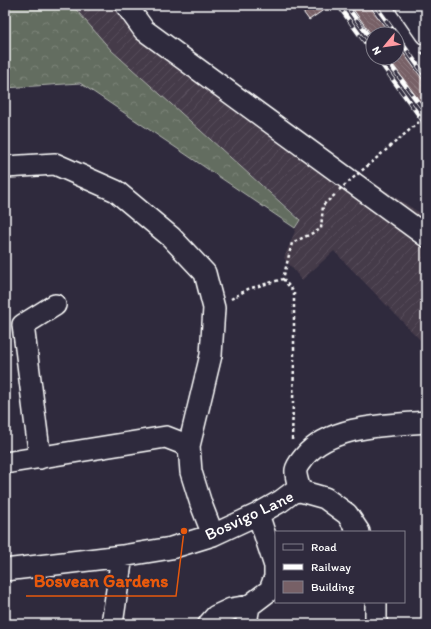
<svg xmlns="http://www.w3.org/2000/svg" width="431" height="629" font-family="Itim,sans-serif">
	<defs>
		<pattern id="industrial-furrows" width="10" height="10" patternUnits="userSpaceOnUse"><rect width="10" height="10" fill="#453a49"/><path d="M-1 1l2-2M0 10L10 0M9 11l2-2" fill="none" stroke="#584e5b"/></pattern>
		<pattern id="forest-crowns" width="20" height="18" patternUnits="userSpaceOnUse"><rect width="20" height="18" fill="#646d60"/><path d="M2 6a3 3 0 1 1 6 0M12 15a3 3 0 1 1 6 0" fill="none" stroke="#7b8378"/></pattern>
		<pattern id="building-back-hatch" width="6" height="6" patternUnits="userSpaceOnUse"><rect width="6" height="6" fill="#776066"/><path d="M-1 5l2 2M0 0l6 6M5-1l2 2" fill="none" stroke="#8b787d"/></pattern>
	</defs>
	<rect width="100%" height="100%" fill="#2f2a3d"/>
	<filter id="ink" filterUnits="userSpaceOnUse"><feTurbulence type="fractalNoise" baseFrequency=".025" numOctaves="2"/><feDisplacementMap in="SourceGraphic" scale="8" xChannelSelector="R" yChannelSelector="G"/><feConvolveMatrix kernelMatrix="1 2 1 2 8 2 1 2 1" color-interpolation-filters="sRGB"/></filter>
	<g filter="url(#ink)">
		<!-- industrial -->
		<path fill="url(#industrial-furrows)" d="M72,5H135L170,39L355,171L426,217V346L334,251L302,280L284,258L300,219L111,50Z"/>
		<!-- forest -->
		<path fill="url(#forest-crowns)" stroke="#b2b6b0" d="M5,5H72L111,50L300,220L295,228L80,83L5,88Z"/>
		<!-- building -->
		<path fill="url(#building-back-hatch)" stroke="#fff" d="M298,5H331L309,20Z
			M350,5H369L390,34H373V37Z
			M397,44L426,84V110L388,58H397Z"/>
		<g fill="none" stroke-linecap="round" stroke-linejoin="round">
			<defs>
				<path id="minor" d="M126,5L144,30L426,236
					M406,5L426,34
					M5,167L55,164L116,191L171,237L205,273L214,308L211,355L189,446L191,472L201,504L213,535
					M40,458L23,325L55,305
					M5,463L166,437L189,446
					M300,491C299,485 295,476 296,470C297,465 301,461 304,457C330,425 388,425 426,422
					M5,570L122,556L171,548L213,535L258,514L281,501L293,492L300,491L325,498L347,514L359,532
					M376,602V624
					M112,624L122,556
					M209,624L216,616L231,609L249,606L270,590L275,577V566L258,514
					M248,624L247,617L249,606"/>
			</defs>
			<!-- minor casing -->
			<use href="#minor" stroke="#fff" stroke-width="24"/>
			<!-- path -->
			<path stroke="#fff" stroke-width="2.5" stroke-dasharray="3 3" stroke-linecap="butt" d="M421,52L426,57
				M283,279L294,292V362L292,441
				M231,299L248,289L283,279L292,243L321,229L323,205L337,193"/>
			<!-- minor -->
			<use href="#minor" stroke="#2f2a3d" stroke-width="21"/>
			<defs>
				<path id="rail" d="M338,5L373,53
					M346,5L373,42
					M375,5L396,34
					M397,36L426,77
					M377,58L426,125
					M385,58L426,113"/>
			</defs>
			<!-- rail casing -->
			<use href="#rail" stroke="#fff" stroke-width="4.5"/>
			<!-- rail -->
			<use href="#rail" stroke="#2f2a3d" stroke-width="3" stroke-dasharray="9" stroke-linecap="butt"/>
			<!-- path-bridge -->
			<path stroke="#fff" stroke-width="2.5" stroke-dasharray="3 3" stroke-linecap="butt" d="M339,190L426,116"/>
		</g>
	</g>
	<g text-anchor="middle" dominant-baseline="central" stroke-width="3" stroke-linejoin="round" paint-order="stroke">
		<!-- street labels -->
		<g font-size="17" fill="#fff" stroke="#2f2a3d">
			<text transform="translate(249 515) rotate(-25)">Bosvigo Lane</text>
		</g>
	</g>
	<!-- callouts -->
	<path fill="none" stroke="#e8590c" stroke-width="1.5" d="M184 531L176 596H26"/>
	<circle fill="#e8590c" stroke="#2f2a3d" stroke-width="1.5" cx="184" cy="531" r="4"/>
	<g font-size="18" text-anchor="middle" font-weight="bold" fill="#e8590c" stroke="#2f2a3d" stroke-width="3" stroke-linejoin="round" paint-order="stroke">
		<text x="101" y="587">Bosvean Gardens</text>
	</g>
	<!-- margin -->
	<rect width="431" height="629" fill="none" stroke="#2f2a3d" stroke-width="20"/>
	<rect x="10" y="10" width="411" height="609" fill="none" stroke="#fff" stroke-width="1.5" filter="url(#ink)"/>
	<!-- legend -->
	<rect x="275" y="531" width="130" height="72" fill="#2f2a3d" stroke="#827f8b"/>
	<rect x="283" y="544" width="20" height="6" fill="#2f2a3d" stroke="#827f8b"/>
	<text x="311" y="551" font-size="12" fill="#ffffff">Road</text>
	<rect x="283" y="564" width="20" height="6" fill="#ffffff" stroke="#827f8b"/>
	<text x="311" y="571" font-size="12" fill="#ffffff">Railway</text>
	<rect x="283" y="581" width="20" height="12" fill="#776066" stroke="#827f8b"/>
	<text x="311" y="591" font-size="12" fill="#ffffff">Building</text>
	<!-- north arrow -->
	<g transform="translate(385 46) rotate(241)"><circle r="19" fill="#2f2a3d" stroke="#827f8b"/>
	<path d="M0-3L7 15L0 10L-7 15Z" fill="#ff9aa2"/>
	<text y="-6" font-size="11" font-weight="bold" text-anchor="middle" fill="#ffffff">N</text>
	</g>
</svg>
